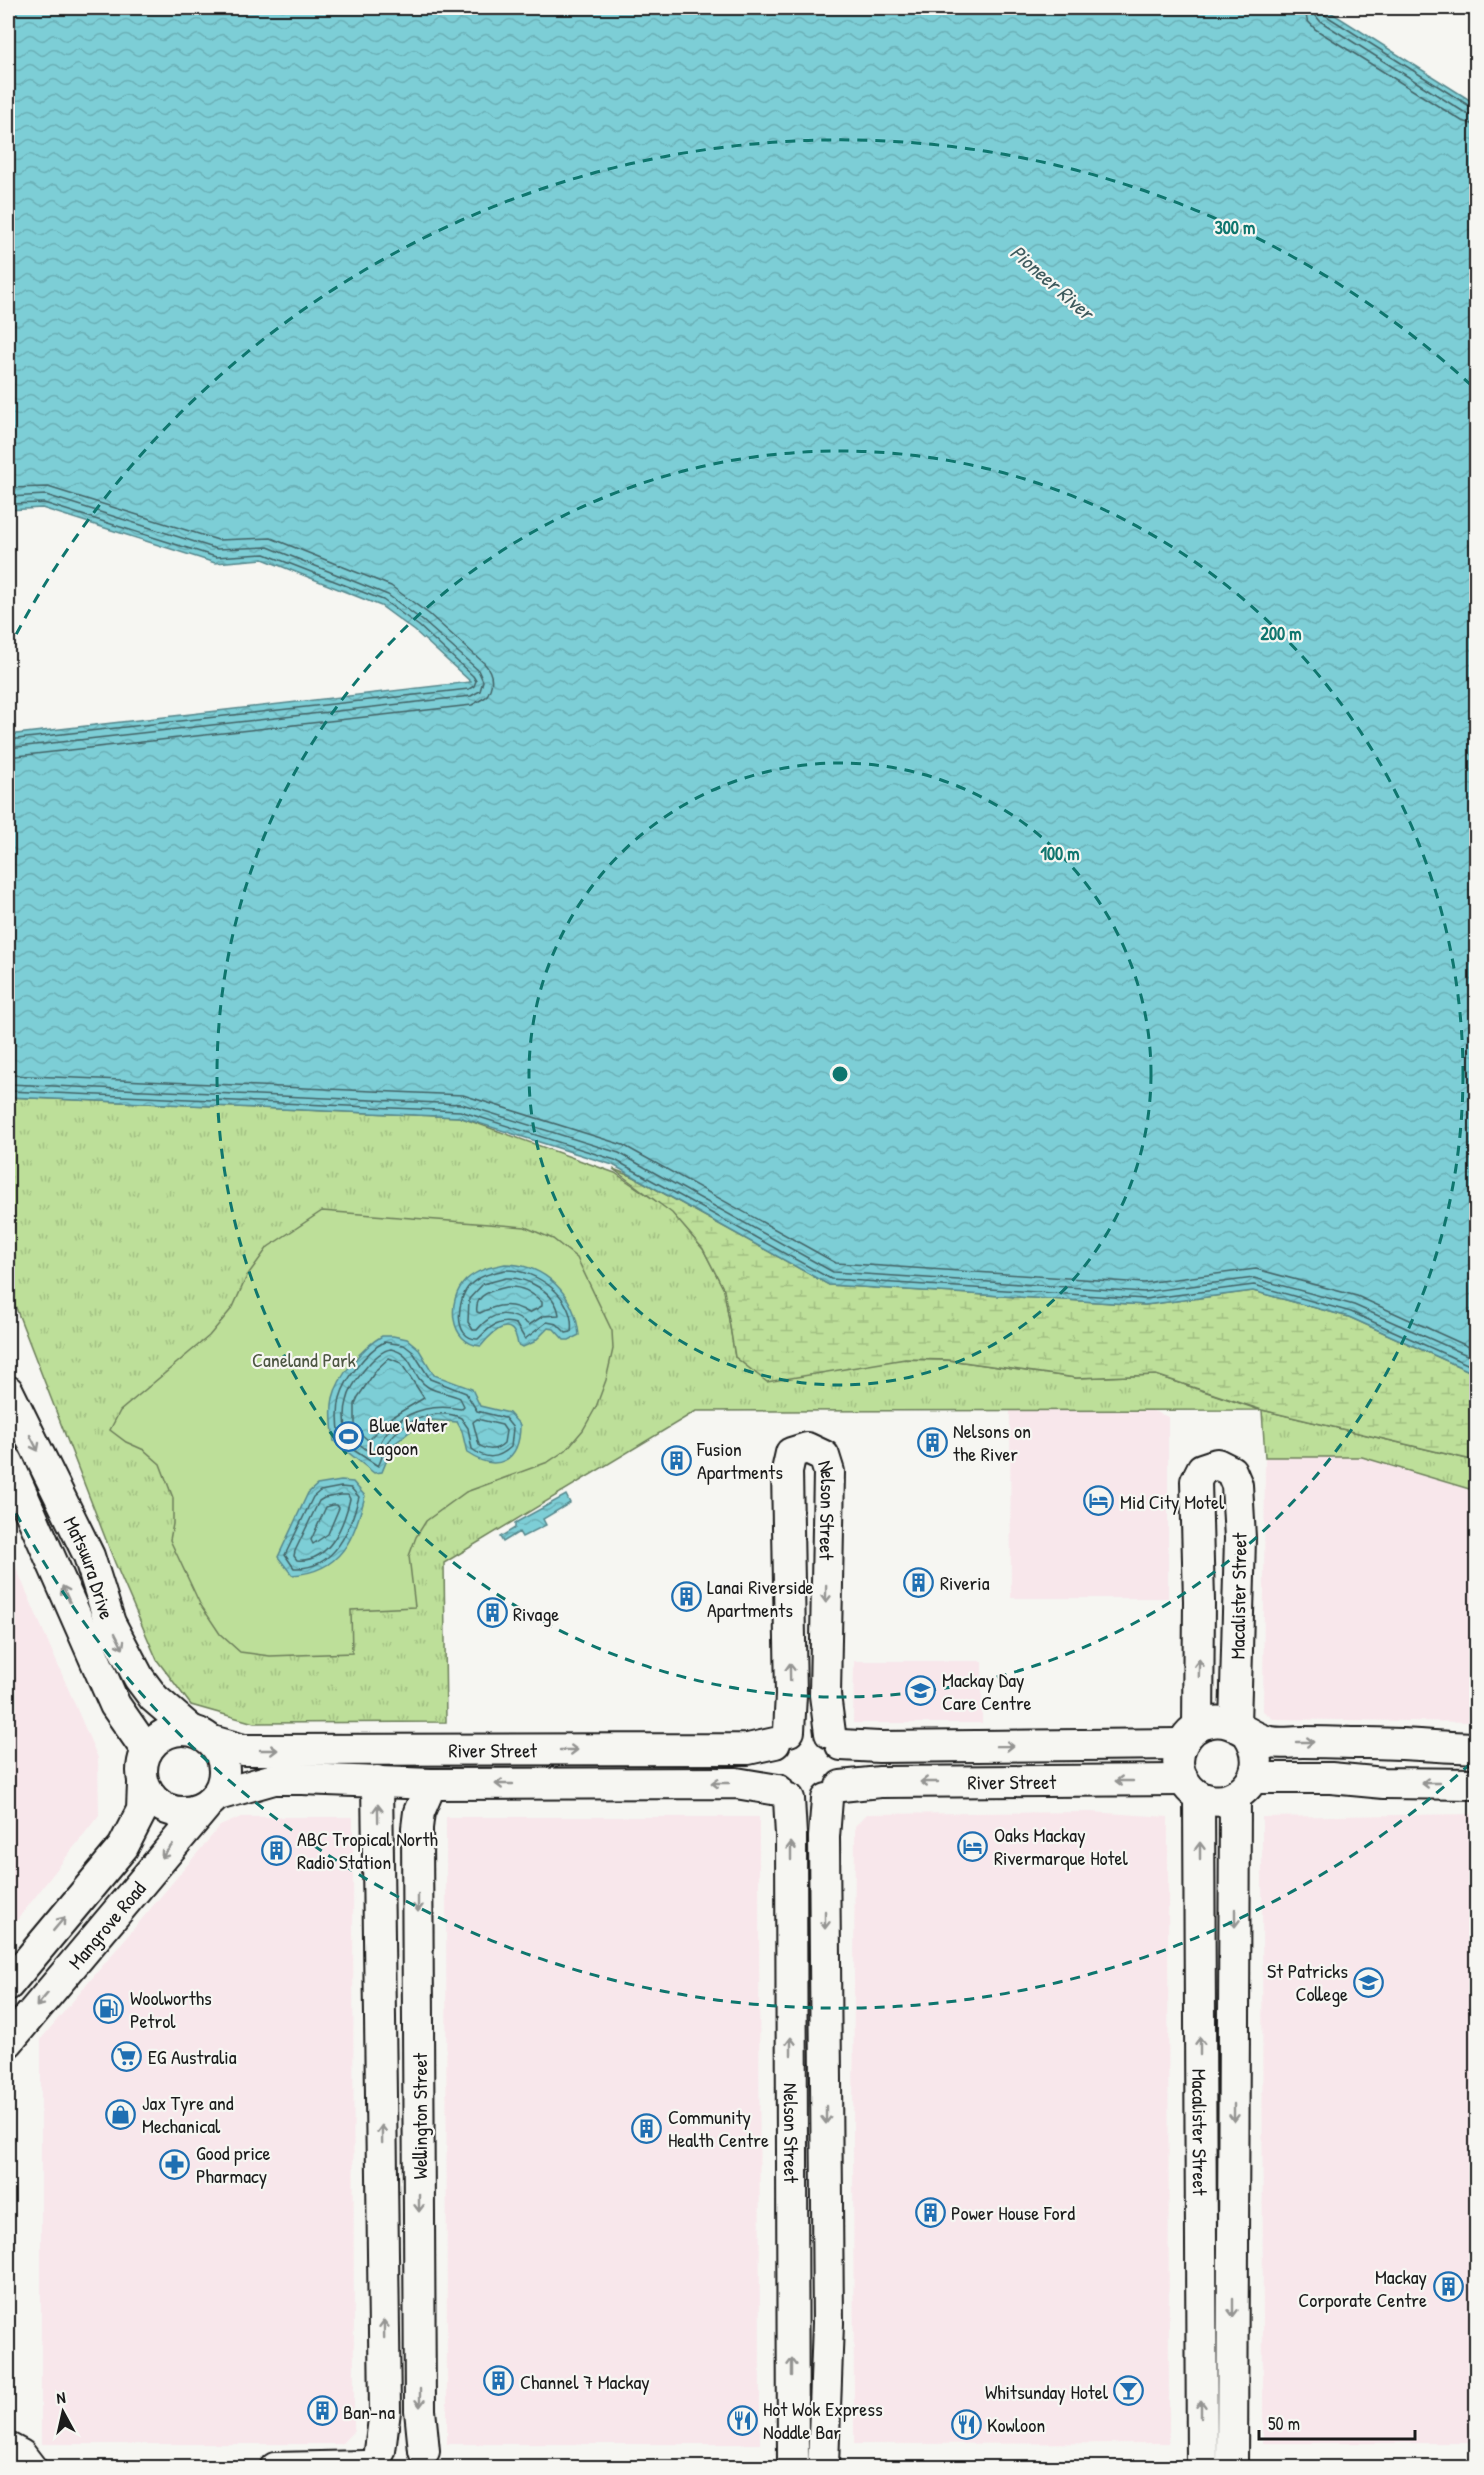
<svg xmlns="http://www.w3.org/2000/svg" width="1484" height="2475" font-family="'Patrick Hand',sans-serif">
	<defs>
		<pattern id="grass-tufts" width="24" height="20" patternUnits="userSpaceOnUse" patternTransform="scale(1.5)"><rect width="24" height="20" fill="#bddf99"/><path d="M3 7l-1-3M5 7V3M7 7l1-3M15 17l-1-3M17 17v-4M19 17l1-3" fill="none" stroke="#a2bf83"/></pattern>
		<pattern id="wetland-marsh" width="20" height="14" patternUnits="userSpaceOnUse" patternTransform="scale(1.5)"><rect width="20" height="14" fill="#bddf99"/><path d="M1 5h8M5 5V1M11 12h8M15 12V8" fill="none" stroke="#a2bf83"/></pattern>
		<pattern id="water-waves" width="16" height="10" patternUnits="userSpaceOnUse" patternTransform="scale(1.5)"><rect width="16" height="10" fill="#7dced6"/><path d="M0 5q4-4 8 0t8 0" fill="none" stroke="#6bb0b7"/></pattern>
	</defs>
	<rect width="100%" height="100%" fill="#f6f6f2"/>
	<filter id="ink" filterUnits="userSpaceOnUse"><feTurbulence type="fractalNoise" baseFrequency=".0167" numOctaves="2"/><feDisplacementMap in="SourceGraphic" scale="12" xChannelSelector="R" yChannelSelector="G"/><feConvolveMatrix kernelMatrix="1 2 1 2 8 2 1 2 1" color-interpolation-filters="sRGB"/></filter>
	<g filter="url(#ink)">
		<!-- built -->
		<path fill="#f8e7eb" d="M1010,1410H1151L1168,1417V1598H1011Z
			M1265,1457H1362L1476,1492V1722L1273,1719L1263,1711Z
			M8,1549L98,1758L99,1815L8,1932Z
			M854,1661H982V1723H853Z
			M1091,1812L1168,1817L1169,2443L854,2444L853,2129L855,1826L867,1814Z
			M1476,1814V2443H1263L1262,1817Z
			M241,1817H353L354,2431L341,2444H41V2039L220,1826Z
			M446,1817H759L760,2444H447Z"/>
		<!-- grass -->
		<path fill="url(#grass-tufts)" stroke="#6c7e5a" stroke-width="1.5" d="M8,1097L459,1117L615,1173L672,1212L703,1249L724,1289L735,1357L949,1360L1076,1378L1156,1375L1260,1410L696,1411L444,1563L446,1722L254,1723L191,1705L157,1660L115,1563L14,1303L8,1296Z
			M1262,1410L1476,1461V1491L1362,1457H1265Z"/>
		<!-- wetland -->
		<path fill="url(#wetland-marsh)" stroke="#6c7e5a" stroke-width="1.5" d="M613,1169L634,1177L829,1285L1145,1305L1253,1291L1349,1317L1476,1374V1461L1262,1410L1156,1375L1076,1378L949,1360L905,1359L767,1382L735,1357L724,1290L703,1249L672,1213Z"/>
		<!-- pitch -->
		<path fill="#bddf99" stroke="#6c7e5a" stroke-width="1.5" d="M322,1211L525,1227L553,1239L577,1258L612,1331L613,1349L606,1380L596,1407L583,1430L566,1450L548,1462L466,1492L426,1521L416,1537L409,1556L415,1607L351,1610L352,1653L270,1656L240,1652L220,1634L200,1604L170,1540L173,1524V1498L160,1464L144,1450L126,1442L110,1430L120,1411L209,1336L233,1307L247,1276L268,1247Z"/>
		<!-- water -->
		<path fill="url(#water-waves)" stroke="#56878c" stroke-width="1.5" d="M8,8H1324L1476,104V1374L1349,1317L1253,1291L1145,1305L829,1285L613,1165L459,1117L8,1097V735L471,682L415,631L381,606L263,559L215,563L42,508L8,510Z
			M505,1264C546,1264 575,1295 579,1335L569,1340H564L554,1329L548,1328L534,1342L523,1347L518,1345C513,1313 494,1330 481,1346C449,1344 446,1299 466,1280C477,1270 490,1267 505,1264Z
			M382,1336H393L407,1339L418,1348L434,1375L472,1389L480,1406L509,1413L520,1425C520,1462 497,1473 467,1453L462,1431L457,1422L432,1420L417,1426L393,1445L382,1472L374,1473L334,1441C332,1427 330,1411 333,1398C338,1376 363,1347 382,1336Z
			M341,1481L353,1482L365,1496C354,1538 342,1572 292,1575L278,1557L308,1493L317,1485Z
			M566,1495L570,1503L543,1519L546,1525L522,1537L519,1532L503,1542L500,1537L515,1528V1523Z"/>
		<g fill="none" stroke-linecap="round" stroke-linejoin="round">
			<!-- shore -->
			<path stroke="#436366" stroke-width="1.5" d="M1305,8L1307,20L1315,29L1462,121L1476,125
				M1314,8L1316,16L1320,21L1467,114L1476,116
				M1322,8L1325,15L1471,107L1476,108
				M8,488L48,487L218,540L271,538L391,586L429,614L484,663C494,674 494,685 486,697L472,705L8,757
				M8,497L46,495L217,549L268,547L388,595L423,621L478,670L483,681L480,691L471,696L8,748
				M8,504L44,503L216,557L265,554L383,600L419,626L473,676L476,681L474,686L469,689L8,740
				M8,1075L463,1095L623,1145L836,1263L1144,1283L1256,1269L1357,1296L1476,1350
				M8,1084L462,1104L619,1153L833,1272L1144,1292L1254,1278L1354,1305L1476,1359
				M8,1091L460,1111L615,1160L831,1279L1145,1299L1254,1285L1351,1312L1476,1368
				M505,1270C536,1269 576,1297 571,1332L566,1333L557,1324L547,1322L525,1339L516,1324C498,1318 489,1328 478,1339C452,1340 457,1297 470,1285C480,1275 492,1273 505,1270Z
				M506,1278C527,1277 556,1292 559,1315L543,1316L529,1325C510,1310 493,1310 477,1330H473L468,1322L469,1299L483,1284Z
				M507,1287C522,1286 531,1292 542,1302V1306L529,1313C512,1302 498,1304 480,1313L477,1312C474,1294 493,1290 507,1287Z
				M384,1342L404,1345L413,1352L430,1379L466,1393L477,1411L505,1418L513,1428L511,1447C498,1459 486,1460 472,1449L468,1428L461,1418C437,1407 405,1420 389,1440C383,1447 383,1459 378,1466L352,1449L340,1437C338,1425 337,1410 340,1398C345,1379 367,1351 384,1342Z
				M391,1349C416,1355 410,1376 428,1387C438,1393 450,1393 460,1398L464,1406L461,1409C425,1402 388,1416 376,1453L373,1455L347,1434C345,1424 344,1411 347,1401C350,1385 375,1351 391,1349Z
				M389,1358L401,1363L424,1398L390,1418L368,1440L355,1429V1404L358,1397L377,1369Z
				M477,1419L502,1425L506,1431L504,1443C496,1451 488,1451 479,1445L473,1422Z
				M341,1487L351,1488L359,1497C350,1530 335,1570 294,1568L285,1555L313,1497L320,1491Z
				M341,1495H348L350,1499C344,1524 330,1563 297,1560L294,1556L295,1551L319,1501L324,1498Z
				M333,1505H337L339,1508L328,1534L313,1544L311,1540L326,1507Z"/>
			<defs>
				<g id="minor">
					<path id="s1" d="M8,1391L89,1556L110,1623L139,1678L154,1698L191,1730"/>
					<path d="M8,1462L115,1705L147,1751"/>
					<path d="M1198,1726L1199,1601L1196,1481L1202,1469L1217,1464L1231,1471L1237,1485L1240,1538L1235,1725"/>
					<circle cx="183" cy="1771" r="41"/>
					<path id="s2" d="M789,1731L791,1695L787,1471L791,1453L807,1448L824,1456L829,1472L825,1695L830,1733"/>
					<path d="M1248,1734C1281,1784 1212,1827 1184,1781C1169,1758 1185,1725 1212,1722C1235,1718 1249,1739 1271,1742C1281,1744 1292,1742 1303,1742C1324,1742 1345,1743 1367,1743C1404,1743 1440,1747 1476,1748"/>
					<path id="s3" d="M212,1741L244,1750L748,1749L775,1743"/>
					<path d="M841,1745L879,1747L1181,1744"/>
					<path d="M1254,1778H1331L1384,1783L1476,1784"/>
					<path d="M377,1781L385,2411L380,2451"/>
					<path id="s4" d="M841,1786L880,1782L1183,1780"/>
					<path d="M218,1795L274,1779H302L431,1784L736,1783L778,1790"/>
					<path id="s5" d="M1199,1796L1202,2467"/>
					<path id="s6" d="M789,1799L791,1835L793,2468"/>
					<path d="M8,1985L123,1847L142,1810L143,1783"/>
					<path id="s7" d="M8,2042L205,1807"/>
					<path d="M8,2448L21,2455L31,2468"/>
					<path d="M424,2451L420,2410L417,1828L419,1812L431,1784"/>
					<path d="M823,2466L828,2323L824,1837L827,1799"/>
					<path d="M1232,2467L1235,1796"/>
					<path d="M275,2468L365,2466"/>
				</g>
			</defs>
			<!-- minor casing -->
			<use href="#minor" stroke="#1c1c1c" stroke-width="34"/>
			<!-- minor -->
			<use href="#minor" stroke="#f6f6f2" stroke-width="30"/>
		</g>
		<!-- one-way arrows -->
		<defs><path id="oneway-shaft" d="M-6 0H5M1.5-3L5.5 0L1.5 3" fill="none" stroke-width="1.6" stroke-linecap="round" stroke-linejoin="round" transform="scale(1.5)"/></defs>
		<g stroke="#949492">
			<use href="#oneway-shaft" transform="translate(34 1443) rotate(63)"/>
			<use href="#oneway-shaft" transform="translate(66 1594) rotate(-114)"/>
			<use href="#oneway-shaft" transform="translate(826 1594) rotate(91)"/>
			<use href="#oneway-shaft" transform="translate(119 1641) rotate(63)"/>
			<use href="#oneway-shaft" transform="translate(1199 1668) rotate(-89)"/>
			<use href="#oneway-shaft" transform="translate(790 1672) rotate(-91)"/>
			<use href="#oneway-shaft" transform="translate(1305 1742)"/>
			<use href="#oneway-shaft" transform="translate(1005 1746) rotate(-1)"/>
			<use href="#oneway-shaft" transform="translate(269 1750)"/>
			<use href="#oneway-shaft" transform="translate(569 1750)"/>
			<use href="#oneway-shaft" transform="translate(1124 1781) rotate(180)"/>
			<use href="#oneway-shaft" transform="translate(929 1782) rotate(180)"/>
			<use href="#oneway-shaft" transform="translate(720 1783) rotate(180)"/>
			<use href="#oneway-shaft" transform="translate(1430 1783) rotate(-180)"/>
			<use href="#oneway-shaft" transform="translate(504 1784) rotate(180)"/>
			<use href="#oneway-shaft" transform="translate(378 1813) rotate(-91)"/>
			<use href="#oneway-shaft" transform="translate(167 1851) rotate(130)"/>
			<use href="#oneway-shaft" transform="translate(791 1851) rotate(-90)"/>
			<use href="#oneway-shaft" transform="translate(1200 1851) rotate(-90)"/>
			<use href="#oneway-shaft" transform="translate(418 1903) rotate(90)"/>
			<use href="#oneway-shaft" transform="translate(1235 1918) rotate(90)"/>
			<use href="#oneway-shaft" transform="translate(825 1920) rotate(90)"/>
			<use href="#oneway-shaft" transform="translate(59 1924) rotate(-50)"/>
			<use href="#oneway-shaft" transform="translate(42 2000) rotate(130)"/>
			<use href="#oneway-shaft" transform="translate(791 2046) rotate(-90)"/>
			<use href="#oneway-shaft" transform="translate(1200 2046) rotate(-90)"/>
			<use href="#oneway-shaft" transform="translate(1234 2113) rotate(90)"/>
			<use href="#oneway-shaft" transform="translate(826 2115) rotate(90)"/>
			<use href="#oneway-shaft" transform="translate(382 2134) rotate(-91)"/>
			<use href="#oneway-shaft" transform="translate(419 2203) rotate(90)"/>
			<use href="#oneway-shaft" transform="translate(1233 2308) rotate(90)"/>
			<use href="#oneway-shaft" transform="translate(384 2329) rotate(-91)"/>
			<use href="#oneway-shaft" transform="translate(792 2367) rotate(-90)"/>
			<use href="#oneway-shaft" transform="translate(420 2398) rotate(90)"/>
			<use href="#oneway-shaft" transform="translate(1201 2409) rotate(-90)"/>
		</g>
	</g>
	<!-- distance rings -->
	<g fill="none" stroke="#0f766e" stroke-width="3" stroke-dasharray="10 8">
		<circle cx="840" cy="1074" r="311"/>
		<circle cx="840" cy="1074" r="623"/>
		<path d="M1471 1763A934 934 0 0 1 8 1498M8 650A934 934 0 0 1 1471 385"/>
	</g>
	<!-- icons -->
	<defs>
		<symbol id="stadium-ring" viewBox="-11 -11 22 22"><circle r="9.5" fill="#f6f6f2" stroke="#1f6fb2" stroke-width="1.5"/><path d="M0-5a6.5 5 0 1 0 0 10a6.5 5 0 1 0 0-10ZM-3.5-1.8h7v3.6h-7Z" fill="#1f6fb2"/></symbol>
		<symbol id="building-ring" viewBox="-11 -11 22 22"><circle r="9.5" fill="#f6f6f2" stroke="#1f6fb2" stroke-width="1.5"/><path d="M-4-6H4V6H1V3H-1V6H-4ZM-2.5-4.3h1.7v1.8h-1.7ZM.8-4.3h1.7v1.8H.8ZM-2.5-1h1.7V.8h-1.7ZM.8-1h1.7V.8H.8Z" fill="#1f6fb2"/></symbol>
		<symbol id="hotel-ring" viewBox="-11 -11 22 22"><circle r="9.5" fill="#f6f6f2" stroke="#1f6fb2" stroke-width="1.5"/><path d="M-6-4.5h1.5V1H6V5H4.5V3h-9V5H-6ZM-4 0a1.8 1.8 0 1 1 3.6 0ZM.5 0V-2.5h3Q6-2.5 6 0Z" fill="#1f6fb2"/></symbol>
		<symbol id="school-ring" viewBox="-11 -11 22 22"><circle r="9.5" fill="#f6f6f2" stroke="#1f6fb2" stroke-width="1.5"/><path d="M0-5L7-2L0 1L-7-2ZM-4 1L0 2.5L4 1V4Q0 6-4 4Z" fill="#1f6fb2"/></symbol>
		<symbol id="fuel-ring" viewBox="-11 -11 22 22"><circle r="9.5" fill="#f6f6f2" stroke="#1f6fb2" stroke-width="1.5"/><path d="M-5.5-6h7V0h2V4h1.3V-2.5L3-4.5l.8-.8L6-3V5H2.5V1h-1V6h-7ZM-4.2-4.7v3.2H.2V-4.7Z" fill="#1f6fb2"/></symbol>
		<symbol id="supermarket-ring" viewBox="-11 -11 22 22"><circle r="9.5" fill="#f6f6f2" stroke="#1f6fb2" stroke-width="1.5"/><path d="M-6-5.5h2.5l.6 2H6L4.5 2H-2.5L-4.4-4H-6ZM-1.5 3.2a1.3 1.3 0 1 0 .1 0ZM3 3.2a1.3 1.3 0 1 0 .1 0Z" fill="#1f6fb2"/></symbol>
		<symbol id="shop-ring" viewBox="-11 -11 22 22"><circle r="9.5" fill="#f6f6f2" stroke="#1f6fb2" stroke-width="1.5"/><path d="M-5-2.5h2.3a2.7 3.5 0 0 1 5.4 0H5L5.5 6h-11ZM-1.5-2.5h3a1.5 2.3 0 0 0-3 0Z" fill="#1f6fb2"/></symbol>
		<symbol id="pharmacy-ring" viewBox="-11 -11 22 22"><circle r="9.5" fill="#f6f6f2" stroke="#1f6fb2" stroke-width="1.5"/><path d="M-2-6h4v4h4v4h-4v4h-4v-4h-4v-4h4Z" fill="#1f6fb2"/></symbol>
		<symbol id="bar-ring" viewBox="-11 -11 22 22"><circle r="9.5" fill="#f6f6f2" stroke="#1f6fb2" stroke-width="1.5"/><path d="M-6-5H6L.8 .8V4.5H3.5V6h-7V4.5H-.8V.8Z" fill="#1f6fb2"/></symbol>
		<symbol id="restaurant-ring" viewBox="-11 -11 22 22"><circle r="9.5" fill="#f6f6f2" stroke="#1f6fb2" stroke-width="1.5"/><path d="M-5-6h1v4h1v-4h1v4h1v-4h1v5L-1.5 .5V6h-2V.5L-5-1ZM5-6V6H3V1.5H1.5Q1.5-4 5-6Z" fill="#1f6fb2"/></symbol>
	</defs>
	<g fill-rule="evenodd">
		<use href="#stadium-ring" x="332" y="1420" width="33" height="33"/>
		<use href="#building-ring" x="916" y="1426" width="33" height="33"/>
		<use href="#building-ring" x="660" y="1444" width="33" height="33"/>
		<use href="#hotel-ring" x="1082" y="1484" width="33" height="33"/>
		<use href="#building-ring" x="902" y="1566" width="33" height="33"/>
		<use href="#building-ring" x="670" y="1580" width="33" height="33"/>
		<use href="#building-ring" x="476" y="1596" width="33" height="33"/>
		<use href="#school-ring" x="904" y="1674" width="33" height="33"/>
		<use href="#hotel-ring" x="956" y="1830" width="33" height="33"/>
		<use href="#building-ring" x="260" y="1834" width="33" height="33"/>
		<use href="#school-ring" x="1352" y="1966" width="33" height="33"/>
		<use href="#fuel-ring" x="92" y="1992" width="33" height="33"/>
		<use href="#supermarket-ring" x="110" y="2040" width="33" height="33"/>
		<use href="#shop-ring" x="104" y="2098" width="33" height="33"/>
		<use href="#building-ring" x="630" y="2112" width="33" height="33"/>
		<use href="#pharmacy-ring" x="158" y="2148" width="33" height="33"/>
		<use href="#building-ring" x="914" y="2196" width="33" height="33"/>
		<use href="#building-ring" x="1432" y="2270" width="33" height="33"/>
		<use href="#building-ring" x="482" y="2364" width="33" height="33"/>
		<use href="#bar-ring" x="1112" y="2374" width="33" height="33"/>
		<use href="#building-ring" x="306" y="2394" width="33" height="33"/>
		<use href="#restaurant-ring" x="726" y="2404" width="33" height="33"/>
		<use href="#restaurant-ring" x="950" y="2408" width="33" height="33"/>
	</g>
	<g text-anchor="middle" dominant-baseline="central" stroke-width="4.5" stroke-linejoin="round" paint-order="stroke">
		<!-- park labels -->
		<g font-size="20" fill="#4c5642" stroke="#f6f6f2">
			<text x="304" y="1359">Caneland Park</text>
		</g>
		<!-- poi labels -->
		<g font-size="20" fill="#1c1c1c" stroke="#f6f6f2" text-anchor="start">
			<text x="369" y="1424">Blue Water<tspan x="369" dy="23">Lagoon</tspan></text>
			<text x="953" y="1430">Nelsons on<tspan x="953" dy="23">the River</tspan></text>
			<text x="697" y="1448">Fusion<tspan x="697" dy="23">Apartments</tspan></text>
			<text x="1120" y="1501">Mid City Motel</text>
			<text x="940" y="1582">Riveria</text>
			<text x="707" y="1586">Lanai Riverside<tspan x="707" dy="23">Apartments</tspan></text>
			<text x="513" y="1613">Rivage</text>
			<text x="942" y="1679">Mackay Day<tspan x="942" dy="23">Care Centre</tspan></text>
			<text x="994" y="1834">Oaks Mackay<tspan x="994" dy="23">Rivermarque Hotel</tspan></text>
			<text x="297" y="1838">ABC Tropical North<tspan x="297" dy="23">Radio Station</tspan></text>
			<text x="1348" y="1970" text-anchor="end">St Patricks<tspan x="1348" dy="23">College</tspan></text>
			<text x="130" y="1997">Woolworths<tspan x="130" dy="23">Petrol</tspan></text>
			<text x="148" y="2056">EG Australia</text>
			<text x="142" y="2102">Jax Tyre and<tspan x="142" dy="23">Mechanical</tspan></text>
			<text x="668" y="2116">Community<tspan x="668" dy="23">Health Centre</tspan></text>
			<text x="196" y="2152">Good price<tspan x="196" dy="23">Pharmacy</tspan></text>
			<text x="951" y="2212">Power House Ford</text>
			<text x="1427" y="2276" text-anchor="end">Mackay<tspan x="1427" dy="23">Corporate Centre</tspan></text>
			<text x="520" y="2381">Channel 7 Mackay</text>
			<text x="1108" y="2391" text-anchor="end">Whitsunday Hotel</text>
			<text x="763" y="2408">Hot Wok Express<tspan x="763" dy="23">Noddle Bar</tspan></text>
			<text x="343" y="2411">Ban-na</text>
			<text x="987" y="2424">Kowloon</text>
		</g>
		<!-- street labels -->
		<g font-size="20" fill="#1c1c1c" stroke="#f6f6f2">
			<text stroke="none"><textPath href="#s2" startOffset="369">Nelson Street</textPath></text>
			<text stroke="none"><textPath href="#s1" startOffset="195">Matsuura Drive</textPath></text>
			<text transform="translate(1238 1596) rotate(-89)">Macalister Street</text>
			<text stroke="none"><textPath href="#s3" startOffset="282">River Street</textPath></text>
			<text stroke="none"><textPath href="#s4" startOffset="171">River Street</textPath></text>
			<text stroke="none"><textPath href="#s7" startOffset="153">Mangrove Road</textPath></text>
			<text transform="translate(419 2116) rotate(-90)">Wellington Street</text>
			<text stroke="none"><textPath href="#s5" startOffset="336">Macalister Street</textPath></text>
			<text stroke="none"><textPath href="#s6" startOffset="334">Nelson Street</textPath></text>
		</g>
		<!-- water labels -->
		<g font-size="21" font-style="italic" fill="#3e5a5d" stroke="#f6f6f2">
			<text transform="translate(1052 282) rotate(41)">Pioneer River</text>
		</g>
	</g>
	<circle cx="840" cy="1074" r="9" fill="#0f766e" stroke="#f6f6f2" stroke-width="3"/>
	<g font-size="18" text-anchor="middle" font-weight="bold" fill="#0f766e" stroke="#f6f6f2" stroke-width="4.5" stroke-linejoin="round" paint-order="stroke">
		<text x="1235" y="234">300 m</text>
		<text x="1281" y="640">200 m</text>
		<text x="1060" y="860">100 m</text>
	</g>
	<!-- margin -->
	<rect width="1484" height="2475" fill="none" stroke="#f6f6f2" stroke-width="30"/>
	<rect x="15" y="15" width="1454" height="2445" fill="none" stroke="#1c1c1c" stroke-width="2" filter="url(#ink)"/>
	<!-- north arrow -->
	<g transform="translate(63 2412) rotate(352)" stroke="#f6f6f2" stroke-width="4.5" paint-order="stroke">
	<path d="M0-4.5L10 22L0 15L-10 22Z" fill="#1c1c1c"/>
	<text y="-9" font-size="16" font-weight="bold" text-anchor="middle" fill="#1c1c1c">N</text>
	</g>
	<!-- scale -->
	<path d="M1259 2430v9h156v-9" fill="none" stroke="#1c1c1c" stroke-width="3"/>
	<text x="1268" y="2430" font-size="18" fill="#1c1c1c" stroke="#f6f6f2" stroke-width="4.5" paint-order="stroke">50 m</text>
</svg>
